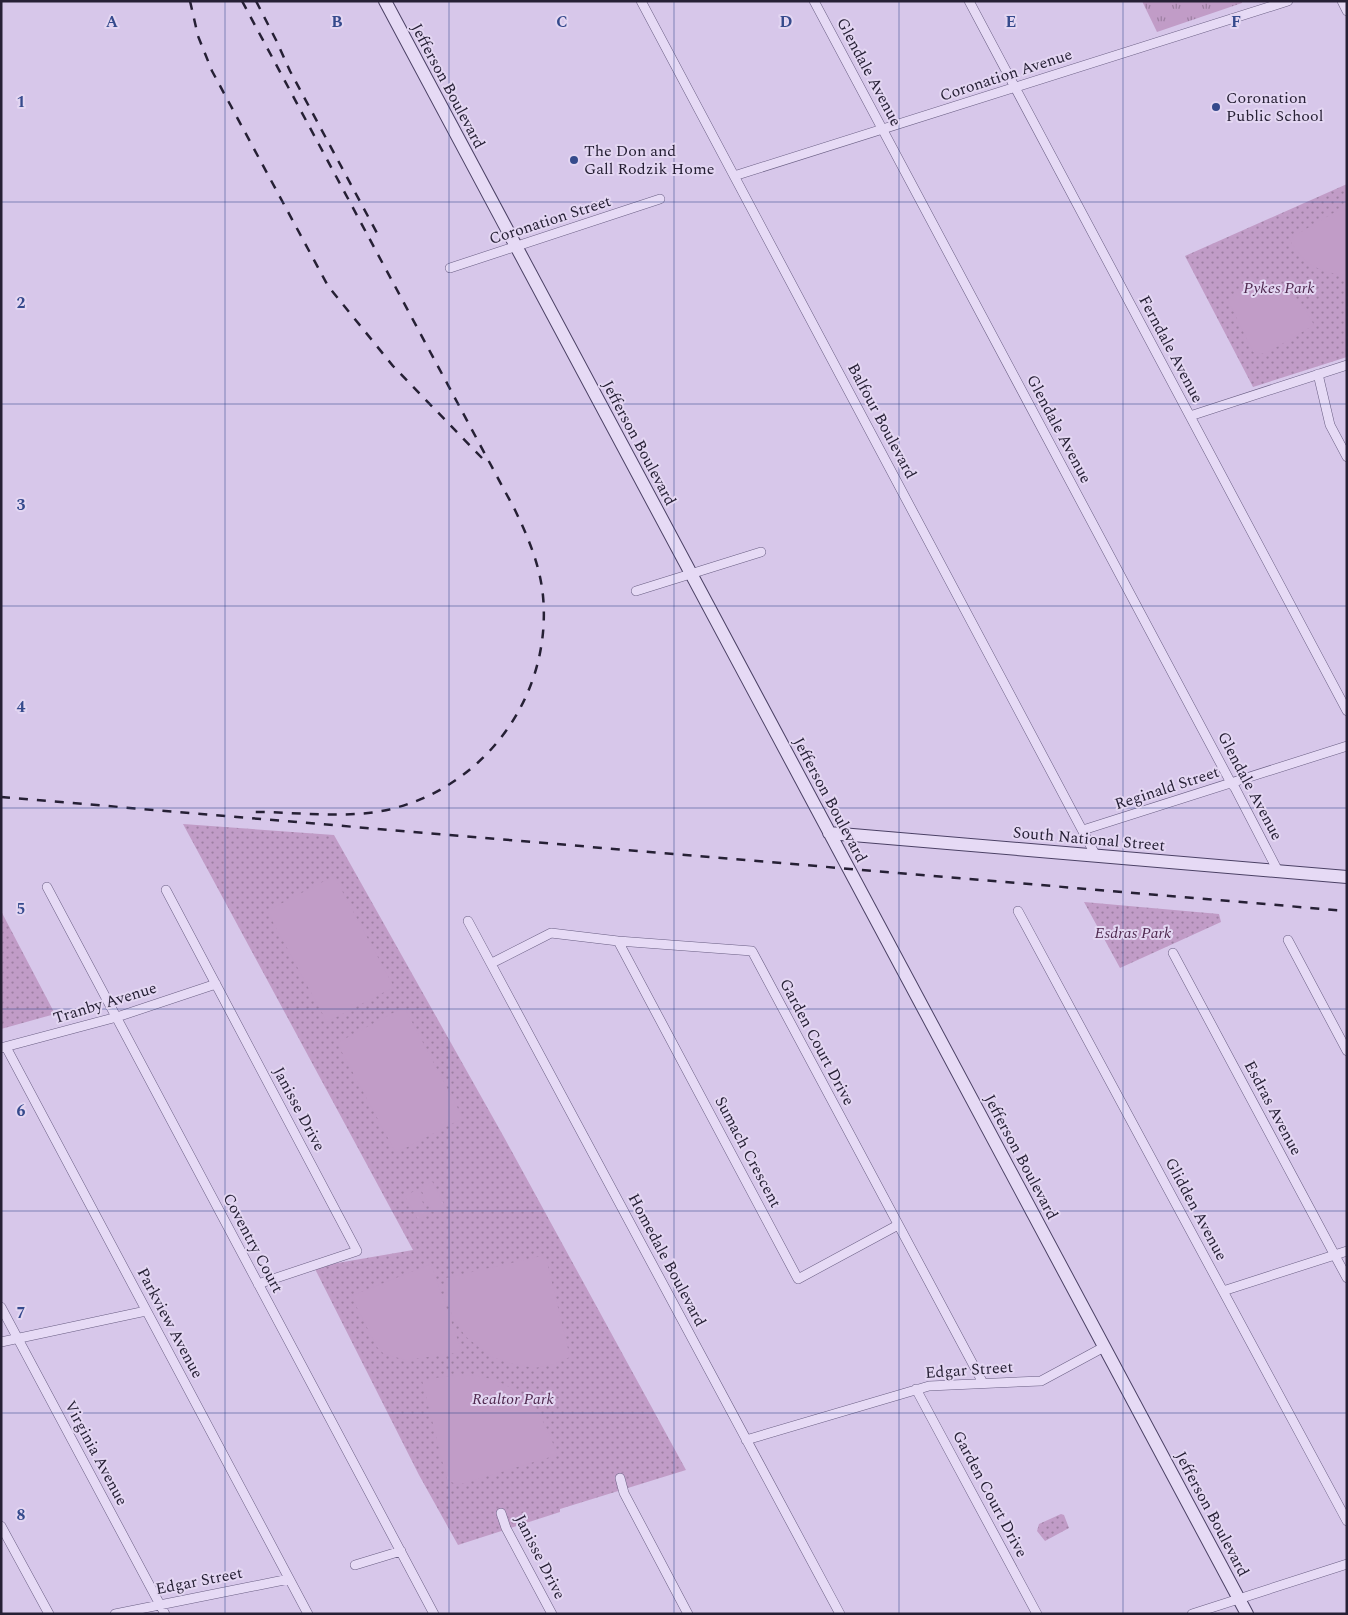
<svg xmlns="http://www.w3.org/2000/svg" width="1348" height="1615" font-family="Spectral,serif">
	<defs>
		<pattern id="grass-tufts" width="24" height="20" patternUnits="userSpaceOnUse" patternTransform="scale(1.25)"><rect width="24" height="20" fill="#c19cc7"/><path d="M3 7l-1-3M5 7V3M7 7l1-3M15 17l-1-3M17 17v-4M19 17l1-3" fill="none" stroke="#9d7fa2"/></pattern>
		<pattern id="park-dots" width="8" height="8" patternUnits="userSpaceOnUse" patternTransform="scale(1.25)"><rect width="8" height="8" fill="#c19cc7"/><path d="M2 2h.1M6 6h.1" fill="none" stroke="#9d7fa2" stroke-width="1.8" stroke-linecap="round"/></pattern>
	</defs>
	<rect width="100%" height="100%" fill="#d7c7ea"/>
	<!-- grass -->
	<path fill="url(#grass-tufts)" d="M1142,1H1242V3L1157,32Z"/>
	<!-- park -->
	<path fill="url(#park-dots)" d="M1347,184V357L1253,387L1185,256Z
		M183,824L334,835L505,1139L686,1470L560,1509V1512L458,1545L419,1475L314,1267L413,1250Z
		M1084,902L1219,914L1221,922L1120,968Z
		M1,911L55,1014L1,1029Z
		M1061,1514L1064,1515L1069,1528L1045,1541L1037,1531L1039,1524Z"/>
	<!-- garden -->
	<path fill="#c19cc7" d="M1347,205V275C1318,273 1304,264 1289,239Z
		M1260,287C1289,290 1301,299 1314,325L1265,354L1253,352L1228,300L1243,290Z
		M334,876L394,987L327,1022L267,911Z
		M404,1007L463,1118L396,1153L337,1043Z
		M432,1181L445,1206L433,1212L420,1188Z
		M416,1190L429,1214L418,1220L405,1196Z
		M541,1256L547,1262L570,1357L554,1364L535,1368L508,1363L490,1356L465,1336L454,1319L445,1299L446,1278Z
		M431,1264L462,1352L406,1360L384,1354L377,1347L351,1296Z
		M456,1375C465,1375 475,1375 483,1377C527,1388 544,1415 557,1455L458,1485L447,1480L422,1380Z"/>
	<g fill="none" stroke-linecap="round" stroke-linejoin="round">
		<defs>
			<path id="street" d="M641,1L1096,856
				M814,1L1231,783L1235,788L1278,871
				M969,1L1347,711
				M1342,1L1347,11
				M734,176L1288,1
				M450,268L660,199
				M1318,374L1330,425L1347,457
				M1190,416L1347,365
				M636,591L761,552
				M1083,830L1347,746
				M47,887L434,1614
				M166,890L357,1251L258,1284
				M1018,911L1347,1521
				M468,921L840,1614
				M1288,940L1347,1051
				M618,941L798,1279L898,1225
				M1173,953L1347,1278
				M492,963L551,933L618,941L752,951L983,1383
				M6,1047L308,1614
				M1,1048L117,1017L216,984
				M1223,1291L1347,1251
				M1,1307L165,1614
				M1,1342L146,1311
				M916,1389L1037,1614
				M746,1440L929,1386L1041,1381L1104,1347
				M620,1478L624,1493L688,1614
				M501,1513L506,1528L552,1614
				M1,1526L49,1614
				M355,1565L401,1551
				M115,1614L289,1579
				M1192,1614L1347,1564"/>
			<path id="secondary" d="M385,1L1247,1614
				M829,833L1347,877"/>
		</defs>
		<!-- street casing -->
		<use href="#street" stroke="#695e83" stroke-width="10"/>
		<!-- secondary casing -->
		<use href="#secondary" stroke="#4b4165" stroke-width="14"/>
		<!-- street -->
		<use href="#street" stroke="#e6daf5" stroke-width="9"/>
		<!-- secondary -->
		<use href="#secondary" stroke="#e6daf5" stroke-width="12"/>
		<!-- rail -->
		<path stroke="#262035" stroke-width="2.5" stroke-dasharray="9 9" stroke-linecap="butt" d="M190,1L198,36L212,71L328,286L393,366L482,458
			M242,1L515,510C528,537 540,565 543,596C552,692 489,783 395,808C350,820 302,812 255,812
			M256,1L276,40L290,71L378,235
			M1,797L1347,911"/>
	</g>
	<!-- grid -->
	<path fill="none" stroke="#354a8c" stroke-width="1" stroke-opacity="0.55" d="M225,1V1614M449,1V1614M674,1V1614M899,1V1614M1123,1V1614M1,202H1347M1,404H1347M1,606H1347M1,808H1347M1,1009H1347M1,1211H1347M1,1413H1347"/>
	<!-- markers -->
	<g fill="#354a8c" stroke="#e3d6f2" stroke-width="2">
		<circle cx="1216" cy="107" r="5"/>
		<circle cx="574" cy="160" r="5"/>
	</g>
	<g text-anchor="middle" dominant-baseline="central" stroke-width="4" stroke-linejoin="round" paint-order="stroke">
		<!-- street labels -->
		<g font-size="16" fill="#262035" stroke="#e3d6f2">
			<text transform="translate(869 72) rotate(62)">Glendale Avenue</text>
			<text transform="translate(1006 75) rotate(-18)">Coronation Avenue</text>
			<text transform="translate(448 86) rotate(62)">Jefferson Boulevard</text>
			<text transform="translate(550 220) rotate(-18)">Coronation Street</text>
			<text transform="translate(1171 349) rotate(62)">Ferndale Avenue</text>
			<text transform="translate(882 421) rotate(62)">Balfour Boulevard</text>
			<text transform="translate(1059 429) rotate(62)">Glendale Avenue</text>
			<text transform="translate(639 443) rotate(62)">Jefferson Boulevard</text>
			<text transform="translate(1250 786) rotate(62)">Glendale Avenue</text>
			<text transform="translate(1167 788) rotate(-18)">Reginald Street</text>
			<text transform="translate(830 800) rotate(62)">Jefferson Boulevard</text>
			<text transform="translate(1089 839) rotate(5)">South National Street</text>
			<text transform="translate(105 1003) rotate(-17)">Tranby Avenue</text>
			<text transform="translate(817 1042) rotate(62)">Garden Court Drive</text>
			<text transform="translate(1273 1108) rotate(62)">Esdras Avenue</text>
			<text transform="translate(299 1109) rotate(62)">Janisse Drive</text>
			<text transform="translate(748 1152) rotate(62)">Sumach Crescent</text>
			<text transform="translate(1021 1157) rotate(62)">Jefferson Boulevard</text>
			<text transform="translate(1196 1209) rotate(62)">Glidden Avenue</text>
			<text transform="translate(253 1243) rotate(62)">Coventry Court</text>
			<text transform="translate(667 1260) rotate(62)">Homedale Boulevard</text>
			<text transform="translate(170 1323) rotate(62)">Parkview Avenue</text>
			<text transform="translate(969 1370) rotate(-4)">Edgar Street</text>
			<text transform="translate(96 1453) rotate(62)">Virginia Avenue</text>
			<text transform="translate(990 1494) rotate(62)">Garden Court Drive</text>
			<text transform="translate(1212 1514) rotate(62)">Jefferson Boulevard</text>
			<text transform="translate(540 1557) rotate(63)">Janisse Drive</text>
			<text transform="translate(199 1581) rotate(-11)">Edgar Street</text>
		</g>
		<!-- poi labels -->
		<g font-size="16" fill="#262035" stroke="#e3d6f2" text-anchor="start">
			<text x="1226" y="98">Coronation<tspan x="1226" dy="18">Public School</tspan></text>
			<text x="584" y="151">The Don and<tspan x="584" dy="18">Gall Rodzik Home</tspan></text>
		</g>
		<!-- park labels -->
		<g font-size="16" font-style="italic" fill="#4f294f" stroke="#e3d6f2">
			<text x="1279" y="288">Pykes Park</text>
			<text x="1133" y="933">Esdras Park</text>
			<text x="513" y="1399">Realtor Park</text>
		</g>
	</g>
	<g font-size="16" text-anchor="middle" font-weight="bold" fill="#354a8c" stroke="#e3d6f2" stroke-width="4" stroke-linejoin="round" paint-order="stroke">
		<text x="112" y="27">A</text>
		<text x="337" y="27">B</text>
		<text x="562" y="27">C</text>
		<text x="786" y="27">D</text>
		<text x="1011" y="27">E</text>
		<text x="1236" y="27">F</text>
		<text x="21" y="107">1</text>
		<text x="21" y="308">2</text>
		<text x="21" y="510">3</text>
		<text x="21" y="712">4</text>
		<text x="21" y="914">5</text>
		<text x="21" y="1116">6</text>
		<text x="21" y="1318">7</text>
		<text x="21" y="1520">8</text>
	</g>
	<!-- border -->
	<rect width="1348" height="1615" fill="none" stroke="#262035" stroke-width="5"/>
</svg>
